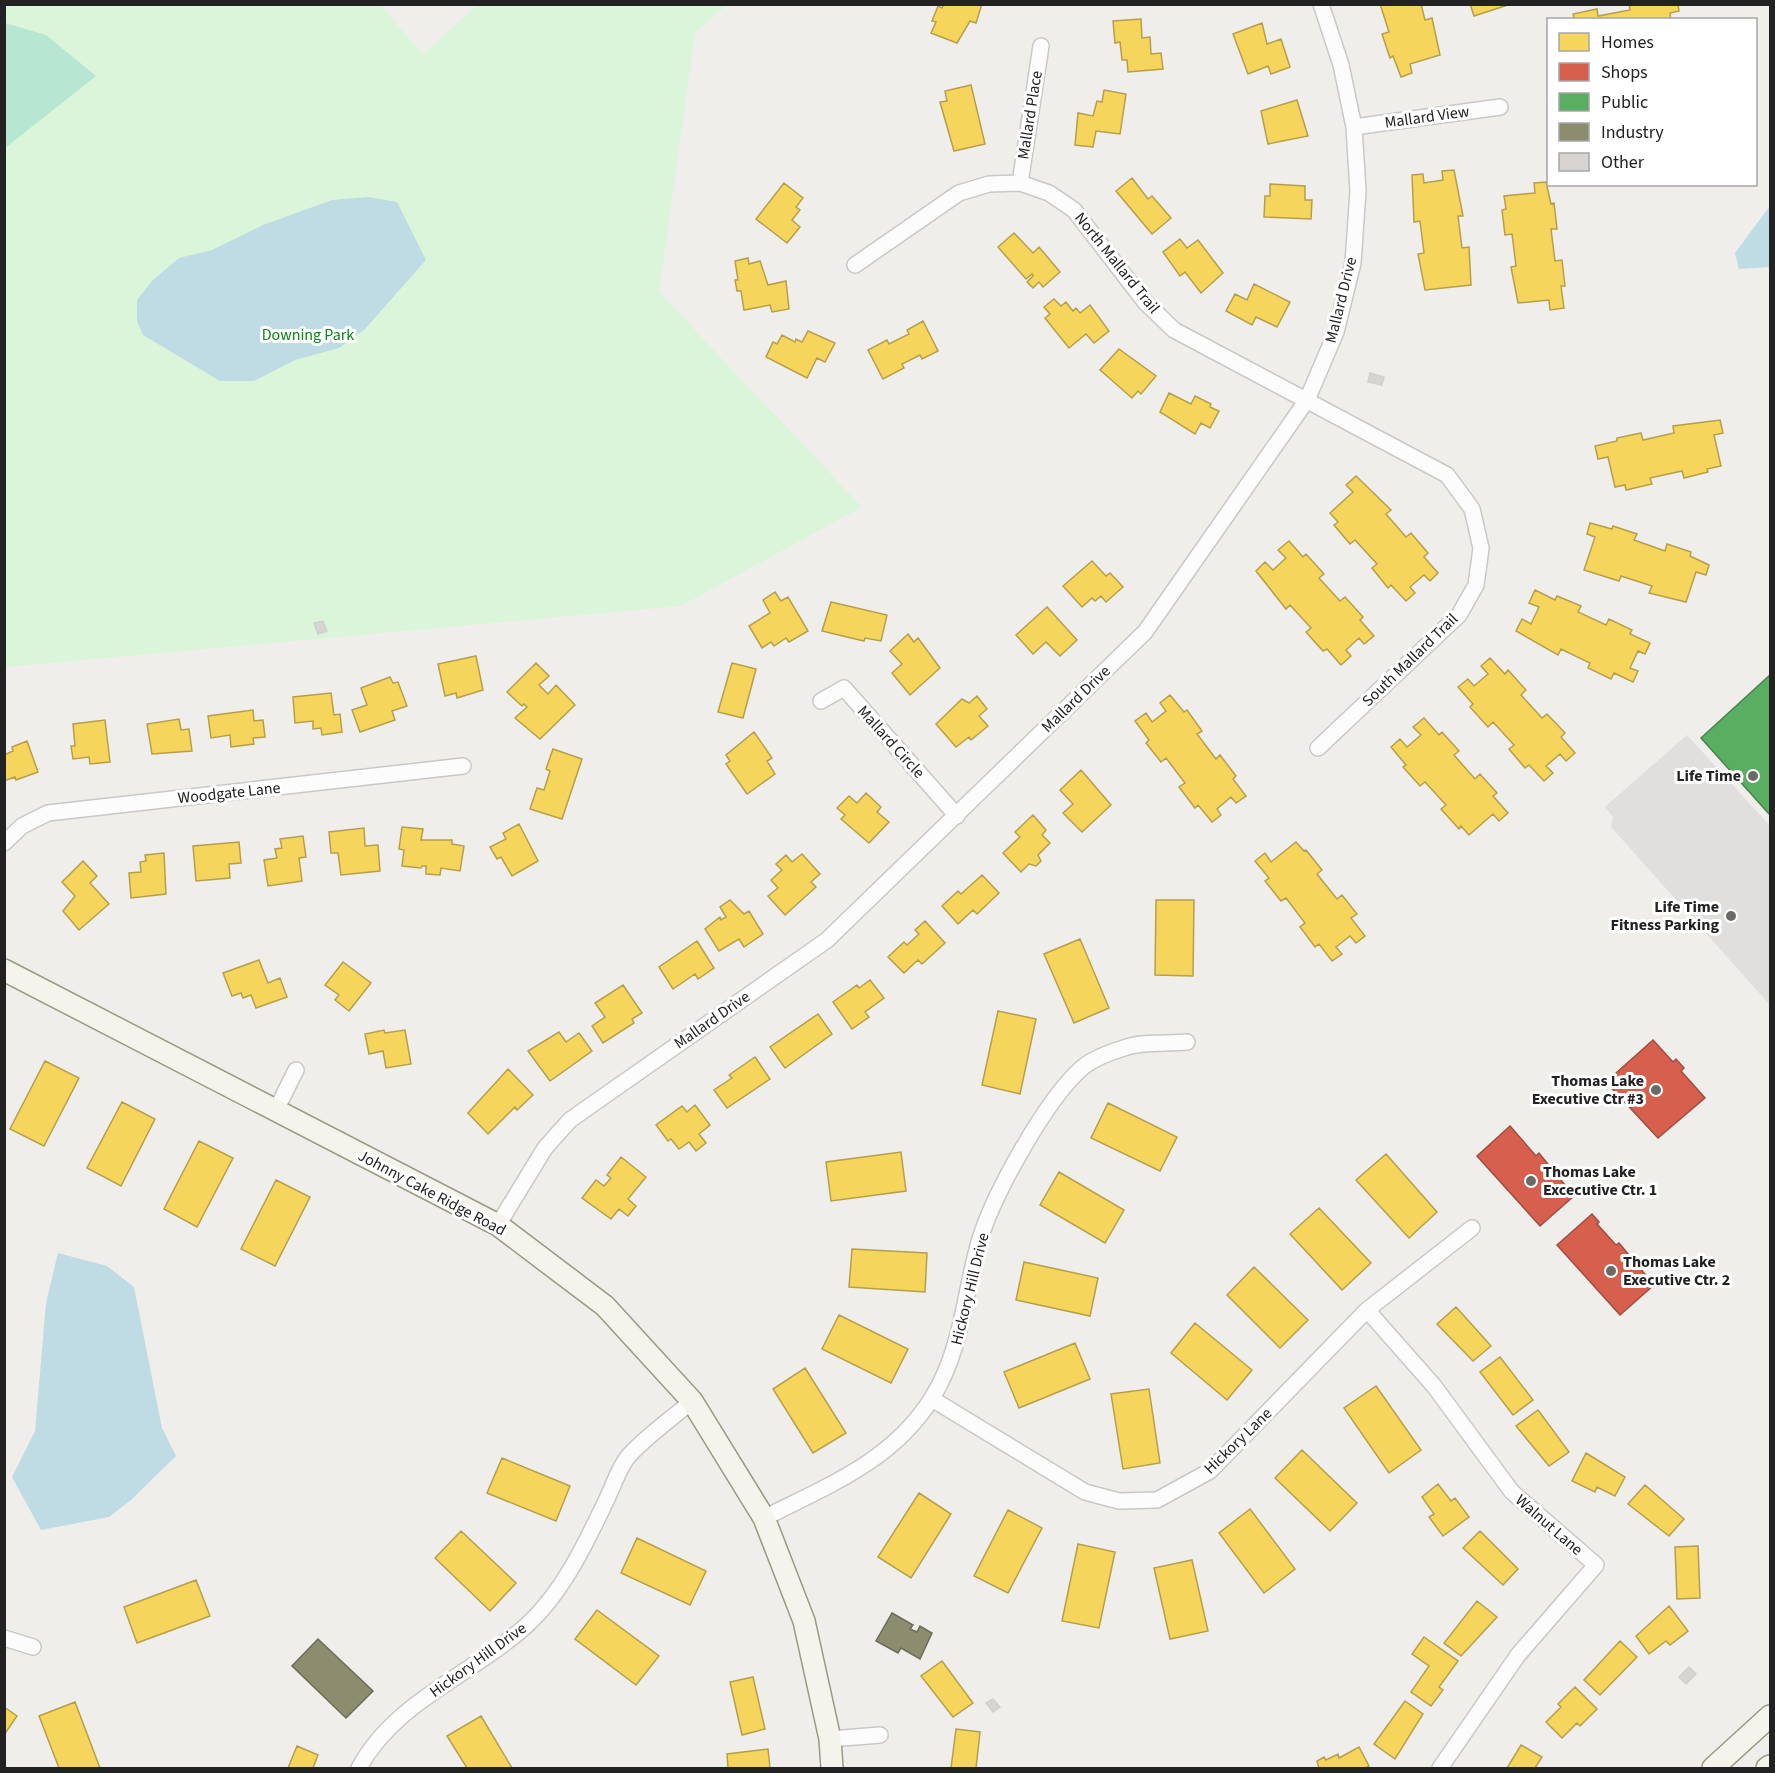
<svg xmlns="http://www.w3.org/2000/svg" width="1775" height="1773" font-family="'Source Sans 3',sans-serif">
	<rect width="100%" height="100%" fill="#f0eeeb"/>
	<!-- park -->
	<path fill="#daf5da" d="M5,5H380L423,54L477,5H727L695,33L659,292L862,507L681,606L5,667Z"/>
	<!-- pitch -->
	<path fill="#b7e6d2" d="M5,23L46,35L96,76L5,148Z"/>
	<!-- parking -->
	<path fill="#e0dfde" d="M1687,735L1770,826V1005L1611,827L1613,817L1605,807Z"/>
	<!-- water -->
	<path fill="#bfdbe3" d="M368,197L397,202L426,260L365,329L339,348L295,360L254,381H220L143,335L137,321V300L153,280L179,258L212,250L263,225L332,200Z
		M1770,206V267L1739,269L1735,253Z
		M58,1253L107,1266L134,1287L162,1428L176,1456L131,1500L109,1517L41,1530L12,1477L35,1431L46,1303Z"/>
	<!-- homes -->
	<path fill="#f6d55c" stroke="#b69f4b" stroke-width="1.5" d="M944,4H982L976,23L970,21L957,43L931,33L936,22L932,21L938,6L942,8Z
		M1380,4H1421L1425,20L1432,18L1440,55L1410,64L1412,73L1401,77L1393,56L1390,58L1382,34L1389,32Z
		M1470,4H1511L1474,16Z
		M1629,4H1678L1679,11L1670,13L1671,20H1565L1574,18L1573,14L1597,9L1598,16L1630,10Z
		M1141,19L1142,38L1150,37L1151,54L1161,53L1163,69L1128,72L1127,60H1122L1120,42L1115,43L1113,21Z
		M1262,23L1267,44L1281,39L1290,67L1271,74L1268,66L1248,74L1233,34Z
		M971,85L985,144L954,151L940,102L947,101L945,91Z
		M1104,90L1126,94L1120,134L1096,131L1093,147L1075,145L1078,113L1093,116L1097,101L1102,102Z
		M1297,100L1308,136L1268,144L1261,111Z
		M1454,170L1463,216H1458L1462,248L1469,247L1471,285L1425,290L1418,254L1424,253L1420,221L1414,222L1412,175L1423,174L1424,183L1443,180L1442,171Z
		M1132,178L1148,199L1152,196L1171,218L1152,234L1116,191Z
		M1546,182L1551,204L1554,203L1557,229H1551L1555,261L1562,260L1565,286H1561L1564,308L1550,310L1549,300L1518,303L1511,267L1516,266L1512,234L1505,235L1502,210L1506,209L1504,196L1535,193L1534,183Z
		M784,183L803,198L796,207L800,210L792,220L800,227L787,243L756,219Z
		M1270,184L1305,186V200H1312L1311,219L1264,217L1265,196H1270Z
		M1014,233L1033,253L1039,247L1060,272L1043,287L1039,282L1033,288L1027,282L1033,276L1032,274L1026,279L998,247Z
		M1180,239L1187,248L1198,240L1223,273L1201,293L1185,272L1180,276L1163,252Z
		M748,258L749,264L760,261L768,285L786,281L789,309L772,312L770,305L744,310L741,291H737L735,280H738L735,261Z
		M1254,284L1290,302L1277,327L1256,317L1252,325L1226,311L1235,294L1247,300Z
		M1054,299L1061,306L1066,302L1073,311L1076,308L1080,313L1090,305L1109,331L1094,343L1086,334L1069,348L1045,318L1050,314L1044,307Z
		M923,321L938,351L922,359L920,355L902,364L904,368L883,379L868,350L887,340L889,344L909,334L907,330Z
		M808,331L835,343L825,362L817,358L807,378L766,357L773,342L777,344L782,335L795,342L796,339L802,342Z
		M1119,349L1156,376L1141,394L1138,391L1132,398L1100,370Z
		M1169,393L1191,404L1195,396L1211,404L1210,407L1219,411L1210,428L1201,423L1195,434L1160,412Z
		M1720,420L1723,433L1714,435L1721,466L1707,469L1708,472L1684,478L1682,471L1650,478L1652,484L1626,490L1625,485L1615,487L1608,457L1598,459L1595,446L1617,441V438L1641,433L1643,440L1674,433L1673,426Z
		M1356,476L1391,510L1386,514L1406,537L1411,533L1428,553L1424,557L1438,573L1430,581L1424,575L1410,587L1415,593L1406,601L1391,585L1388,588L1372,568L1377,564L1355,540L1350,544L1334,525L1338,522L1330,513L1353,492L1346,485Z
		M1590,523L1612,529L1613,526L1637,534L1634,540L1665,551L1667,544L1691,552L1690,556L1709,565L1706,575L1696,572L1686,602L1649,593L1652,586L1621,576L1619,581L1584,570L1595,537L1587,534Z
		M1289,541L1303,557L1306,554L1324,574L1319,578L1340,601L1345,597L1363,617L1360,620L1374,636L1364,644L1359,638L1346,650L1351,656L1341,665L1327,649L1323,651L1306,632L1311,628L1290,605L1286,609L1256,571L1265,562L1273,570L1286,558L1278,550Z
		M1092,561L1106,576L1110,573L1123,587L1106,602L1101,596L1095,601L1092,598L1082,607L1063,586Z
		M1535,590L1555,600L1557,596L1581,606L1578,612L1606,625L1609,619L1632,630L1630,634L1650,643L1645,654L1638,651L1630,668L1638,671L1633,682L1614,673L1611,679L1588,668L1590,663L1561,649L1558,655L1516,631L1522,619L1531,624L1539,607L1529,603Z
		M775,592L781,601L788,597L808,631L789,642L786,638L774,646L771,642L762,648L749,626L770,613L763,600Z
		M831,602L887,615L881,641L865,638L864,641L822,631Z
		M1047,607L1077,640L1060,656L1046,642L1033,654L1016,635Z
		M908,634L914,642L918,638L940,668L910,695L892,673L902,664L890,651Z
		M476,656L483,690L457,698L456,693L445,696L438,664Z
		M1490,658L1505,674L1508,670L1526,690L1521,695L1542,718L1547,714L1565,733L1561,737L1575,753L1566,761L1560,754L1546,766L1553,773L1544,781L1529,765L1525,768L1509,749L1514,745L1493,722L1488,727L1470,707L1473,704L1458,687L1468,679L1474,686L1488,674L1481,666Z
		M536,663L549,676L539,685L548,694L556,685L575,705L540,739L515,718L527,707L524,704L522,706L507,692Z
		M732,663L756,669L743,718L718,712Z
		M390,677L393,683L398,682L407,706L392,711L395,720L360,732L352,710L367,705L361,688Z
		M331,693L334,715L340,714L342,732L322,735L321,728L313,729V721L295,723L293,697Z
		M1170,695L1184,712L1187,710L1202,731L1197,734L1216,759L1220,755L1236,776L1233,779L1246,796L1236,803L1231,797L1217,809L1221,815L1212,822L1198,805L1195,808L1179,787L1185,783L1166,758L1161,762L1146,743L1149,740L1135,721L1146,713L1152,722L1166,711L1160,703Z
		M977,696L987,709L979,716L988,726L971,740L969,737L956,747L936,724L962,699L969,703Z
		M253,710L254,721L263,720L265,737L253,738L254,744L231,747L230,735L211,738L208,716Z
		M1424,718L1439,735L1442,732L1459,751L1454,755L1475,779L1480,774L1497,793L1493,796L1508,813L1499,821L1493,814L1469,835L1461,826L1459,829L1441,809L1446,805L1425,782L1420,786L1403,767L1406,765L1391,747L1400,739L1407,747L1421,735L1413,727Z
		M179,719L181,730L189,729L192,751L152,754L147,724Z
		M105,720L110,762L90,764L89,757L73,759L71,746H75L73,724Z
		M754,732L772,758L767,761L775,774L747,794L726,764L730,761L726,755Z
		M27,741L38,772L16,780L15,777L4,781V755L13,751L12,747Z
		M553,749L582,759L562,819L530,809L537,788L544,790L550,771L546,769Z
		M1081,770L1111,805L1082,832L1063,813L1073,804L1060,790Z
		M866,793L881,807L877,812L889,822L869,843L841,819L845,815L837,808L849,796L857,803Z
		M1033,815L1046,830L1042,835L1050,843L1038,855L1041,861L1036,866L1029,864L1021,872L1003,853L1020,837L1015,832Z
		M519,824L538,861L512,876L501,857L497,859L490,847L506,839L503,833Z
		M402,827L423,829L421,840H452V844L464,846L460,871L441,868L440,875L426,874V866H422L421,868L402,866L404,850L399,849Z
		M364,828L365,846L378,845L380,871L341,875L338,853H331L329,832Z
		M303,836L306,857L299,858L302,881L268,886L264,860L277,858L275,849L282,848L280,839Z
		M239,842L241,863L229,864L230,878L196,881L193,846Z
		M1296,842L1304,851L1306,850L1322,870L1317,874L1337,899L1342,895L1357,914L1351,918L1365,936L1356,943L1350,936L1336,947L1342,954L1332,961L1319,944L1315,947L1300,927L1305,923L1286,898L1281,901L1265,881L1269,878L1255,861L1265,853L1271,862Z
		M164,853L166,894L131,898L129,873L141,872L140,862L146,861L145,855Z
		M802,854L820,874L811,882L816,887L785,915L768,896L778,888L771,880L782,870L776,864L786,855L792,862Z
		M83,861L97,876L90,883L109,904L79,930L63,911L75,896L62,882Z
		M982,875L999,893L977,914L973,910L958,924L942,906L958,891L961,894Z
		M730,900L744,914L749,911L763,934L744,947L739,939L719,951L705,929L720,917L721,920L726,917L720,907Z
		M1156,900H1194L1193,976L1155,975Z
		M925,921L945,943L922,964L918,960L904,973L888,957L904,942L907,945L919,934L915,930Z
		M1080,939L1109,1008L1074,1023L1044,954Z
		M697,941L714,968L698,979L695,974L673,989L659,967Z
		M259,960L268,983L280,978L287,997L256,1008L251,995L243,998L241,993L232,996L223,973Z
		M343,962L371,983L349,1011L335,1000L339,995L325,985Z
		M870,980L884,998L865,1012L869,1017L852,1029L833,1002L857,985L859,988Z
		M623,985L642,1013L632,1019L634,1023L603,1043L592,1026L605,1017L595,1003Z
		M998,1011L1036,1019L1020,1094L982,1085Z
		M818,1014L832,1034L785,1068L770,1047Z
		M384,1030L385,1033L405,1030L411,1064L386,1068L383,1051L369,1054L365,1034Z
		M559,1032L566,1042L579,1033L592,1051L550,1081L528,1051Z
		M755,1057L770,1079L727,1108L714,1090L732,1078L729,1075Z
		M45,1061L79,1078L44,1146L10,1129Z
		M508,1069L533,1095L517,1110L515,1107L488,1134L468,1113Z
		M122,1102L155,1119L121,1186L87,1168Z
		M1108,1103L1177,1137L1160,1171L1091,1138Z
		M695,1105L710,1125L699,1134L706,1143L696,1151L689,1142L679,1149L671,1139L668,1141L656,1125L682,1106L687,1112Z
		M199,1141L233,1158L197,1227L164,1209Z
		M901,1152L906,1191L831,1201L826,1162Z
		M1386,1154L1437,1212L1409,1238L1356,1180Z
		M621,1157L646,1177L628,1199L636,1206L628,1216L619,1209L611,1219L582,1198L596,1180L604,1186L611,1178L607,1175Z
		M1059,1172L1124,1210L1105,1243L1040,1205Z
		M276,1180L310,1197L275,1266L241,1249Z
		M1319,1208L1371,1263L1342,1290L1290,1234Z
		M852,1249L927,1253L925,1292L849,1287Z
		M1024,1262L1098,1278L1090,1316L1016,1300Z
		M1254,1267L1308,1320L1280,1348L1227,1295Z
		M1456,1307L1491,1346L1473,1361L1437,1324Z
		M839,1315L908,1349L891,1383L822,1349Z
		M1195,1323L1252,1370L1227,1400L1171,1353Z
		M1075,1343L1090,1379L1019,1408L1004,1372Z
		M1500,1357L1533,1400L1513,1415L1480,1372Z
		M805,1368L846,1433L813,1453L773,1389Z
		M1376,1386L1421,1450L1389,1473L1344,1408Z
		M1149,1389L1160,1463L1123,1469L1111,1394Z
		M1538,1410L1569,1452L1549,1466L1516,1426Z
		M1302,1450L1357,1503L1330,1531L1275,1478Z
		M1586,1453L1625,1477L1615,1496L1597,1487L1595,1492L1572,1481Z
		M502,1458L570,1486L556,1521L487,1493Z
		M1438,1484L1451,1501L1455,1498L1469,1517L1443,1536L1429,1517L1434,1514L1422,1497Z
		M1645,1485L1684,1519L1669,1536L1628,1504Z
		M919,1493L951,1514L911,1578L878,1557Z
		M1250,1509L1295,1569L1264,1593L1219,1533Z
		M1008,1510L1042,1528L1008,1593L974,1576Z
		M461,1531L516,1583L490,1611L435,1558Z
		M1480,1531L1518,1569L1503,1585L1463,1548Z
		M637,1538L706,1571L690,1605L621,1573Z
		M1078,1544L1115,1552L1099,1628L1062,1621Z
		M1698,1546L1700,1598L1677,1599L1675,1547Z
		M1192,1560L1208,1631L1170,1639L1154,1568Z
		M196,1580L210,1616L137,1643L124,1607Z
		M1477,1601L1497,1617L1461,1656L1444,1643Z
		M1669,1606L1688,1631L1670,1645L1666,1641L1649,1654L1636,1636Z
		M597,1610L659,1656L636,1685L575,1639Z
		M1424,1637L1458,1661L1439,1687L1443,1690L1431,1706L1411,1692L1429,1666L1412,1654Z
		M1620,1641L1637,1657L1600,1695L1584,1680Z
		M942,1661L973,1703L953,1717L921,1676Z
		M753,1677L765,1729L742,1735L730,1682Z
		M1575,1687L1597,1709L1580,1726L1577,1723L1562,1738L1546,1722L1561,1707L1558,1704Z
		M1405,1701L1423,1714L1395,1759L1374,1744Z
		M75,1702L100,1768H59L39,1716Z
		M4,1707L17,1716L4,1735Z
		M481,1716L512,1768H467L447,1736Z
		M956,1729L980,1732L976,1768H951Z
		M1521,1745L1542,1757L1535,1768H1507Z
		M297,1746L318,1755L313,1768H288Z
		M1359,1747L1369,1766L1365,1768H1319L1318,1765L1317,1761L1324,1757L1326,1760L1338,1754L1339,1758Z
		M768,1749L770,1768H728L727,1754Z"/>
	<!-- shops -->
	<path fill="#d6604d" stroke="#a04d40" stroke-width="1.5" d="M1653,1040L1673,1062L1676,1059L1684,1068L1681,1071L1705,1098L1658,1138L1606,1082Z
		M1510,1126L1536,1156L1539,1153L1574,1196L1540,1226L1477,1156Z
		M1592,1214L1599,1222L1597,1224L1616,1245L1619,1243L1654,1285L1620,1315L1557,1245Z"/>
	<!-- public -->
	<path fill="#5aae61" stroke="#49844e" stroke-width="1.5" d="M1770,675V815L1701,738Z"/>
	<!-- industry -->
	<path fill="#8c8c6e" stroke="#6c6c57" stroke-width="1.5" d="M892,1613L913,1625L910,1629L917,1632L920,1626L932,1633L920,1659L901,1648L898,1653L876,1641Z
		M318,1639L373,1691L346,1718L292,1666Z"/>
	<!-- building -->
	<path fill="#d7d4d2" stroke="#d3d0cc" stroke-width="1.5" d="M1370,373L1384,377L1382,385L1368,382Z
		M323,621L327,631L318,634L314,623Z
		M1689,1667L1696,1674L1686,1684L1679,1677Z
		M993,1699L1000,1707L993,1712L986,1703Z"/>
	<g fill="none" stroke-linecap="round" stroke-linejoin="round">
		<defs>
			<path id="street" d="M1354,127L1500,107
				M1020,183L1041,46
				M855,265L959,193L989,184L1020,183L1049,193L1074,210L1145,302L1174,330L1447,475L1472,509L1481,548L1476,585L1459,615L1318,748
				M821,701L844,688L957,816
				M4,843L22,826L48,813L463,766
				M276,1110L296,1070
				M498,1225L545,1148L570,1120L827,940L1145,632L1307,400L1336,332L1353,263L1358,191L1354,127L1341,65L1321,4
				M1367,1310L1434,1386L1512,1492L1596,1565L1518,1655L1440,1768
				M932,1399L1085,1492L1119,1501L1157,1500L1210,1471L1367,1310L1472,1228
				M764,1518C827,1486 893,1461 932,1398C962,1350 964,1295 979,1242C993,1195 1046,1099 1083,1067C1093,1059 1111,1052 1124,1048C1142,1041 1168,1044 1187,1042
				M4,1638L33,1647
				M830,1739L880,1735
				M359,1768C395,1701 472,1675 527,1625C562,1593 585,1545 605,1503C612,1489 618,1470 627,1458C641,1440 674,1417 692,1401"/>
			<path id="secondary" d="M4,970L498,1225L605,1306L692,1401L764,1518L804,1621L830,1739L832,1768
				M1713,1768L1770,1716
				M1767,1768L1770,1766"/>
		</defs>
		<!-- street casing -->
		<use href="#street" stroke="#c9c8c7" stroke-width="18"/>
		<!-- secondary casing -->
		<use href="#secondary" stroke="#999a82" stroke-width="24"/>
		<!-- street -->
		<use href="#street" stroke="#fdfcfc" stroke-width="15"/>
		<!-- secondary -->
		<use href="#secondary" stroke="#f4f4ed" stroke-width="21"/>
	</g>
	<!-- markers -->
	<g fill="#6a6968" stroke="#fff" stroke-width="2">
		<circle cx="1753" cy="776" r="6"/>
		<circle cx="1731" cy="916" r="6"/>
		<circle cx="1656" cy="1090" r="6"/>
		<circle cx="1531" cy="1181" r="6"/>
		<circle cx="1611" cy="1271" r="6"/>
	</g>
	<g text-anchor="middle" dominant-baseline="central" stroke-width="6" stroke-linejoin="round" paint-order="stroke">
		<!-- street labels -->
		<g font-size="16" fill="#222" stroke="#fff">
			<text transform="translate(1030 115) rotate(-81)">Mallard Place</text>
			<text transform="translate(1427 117) rotate(-8)">Mallard View</text>
			<text transform="translate(1117 263) rotate(51)">North Mallard Trail</text>
			<text transform="translate(1341 300) rotate(-76)">Mallard Drive</text>
			<text transform="translate(1410 660) rotate(-44)">South Mallard Trail</text>
			<text transform="translate(1076 699) rotate(-44)">Mallard Drive</text>
			<text transform="translate(891 742) rotate(48)">Mallard Circle</text>
			<text transform="translate(229 793) rotate(-6)">Woodgate Lane</text>
			<text transform="translate(712 1020) rotate(-35)">Mallard Drive</text>
			<text transform="translate(432 1193) rotate(28)">Johnny Cake Ridge Road</text>
			<text transform="translate(970 1289) rotate(-76)">Hickory Hill Drive</text>
			<text transform="translate(1238 1441) rotate(-44)">Hickory Lane</text>
			<text transform="translate(1549 1525) rotate(41)">Walnut Lane</text>
			<text transform="translate(478 1660) rotate(-36)">Hickory Hill Drive</text>
		</g>
		<!-- park labels -->
		<g font-size="16" fill="#0c8416" stroke="#fff">
			<text x="308" y="335">Downing Park</text>
		</g>
		<!-- poi labels -->
		<g font-size="16" font-weight="bold" fill="#222" stroke="#fff" text-anchor="end">
			<text x="1741" y="776">Life Time</text>
			<text x="1719" y="907">Life Time<tspan x="1719" dy="18">Fitness Parking</tspan></text>
			<text x="1644" y="1081">Thomas Lake<tspan x="1644" dy="18">Executive Ctr #3</tspan></text>
			<text x="1543" y="1172" text-anchor="start">Thomas Lake<tspan x="1543" dy="18">Excecutive Ctr. 1</tspan></text>
			<text x="1623" y="1262" text-anchor="start">Thomas Lake<tspan x="1623" dy="18">Executive Ctr. 2</tspan></text>
		</g>
	</g>
	<!-- border -->
	<rect width="1775" height="1773" fill="none" stroke="#222222" stroke-width="12"/>
	<!-- legend -->
	<rect x="1547" y="18" width="210" height="168" fill="#ffffff" stroke="#a7a7a7" stroke-width="1.5"/>
	<rect x="1559" y="33" width="30" height="18" fill="#f6d55c" stroke="#a7a7a7" stroke-width="1.5"/>
	<text x="1601" y="48" font-size="18" fill="#222222">Homes</text>
	<rect x="1559" y="63" width="30" height="18" fill="#d6604d" stroke="#a7a7a7" stroke-width="1.5"/>
	<text x="1601" y="78" font-size="18" fill="#222222">Shops</text>
	<rect x="1559" y="93" width="30" height="18" fill="#5aae61" stroke="#a7a7a7" stroke-width="1.5"/>
	<text x="1601" y="108" font-size="18" fill="#222222">Public</text>
	<rect x="1559" y="123" width="30" height="18" fill="#8c8c6e" stroke="#a7a7a7" stroke-width="1.5"/>
	<text x="1601" y="138" font-size="18" fill="#222222">Industry</text>
	<rect x="1559" y="153" width="30" height="18" fill="#d7d4d2" stroke="#a7a7a7" stroke-width="1.5"/>
	<text x="1601" y="168" font-size="18" fill="#222222">Other</text>
</svg>
